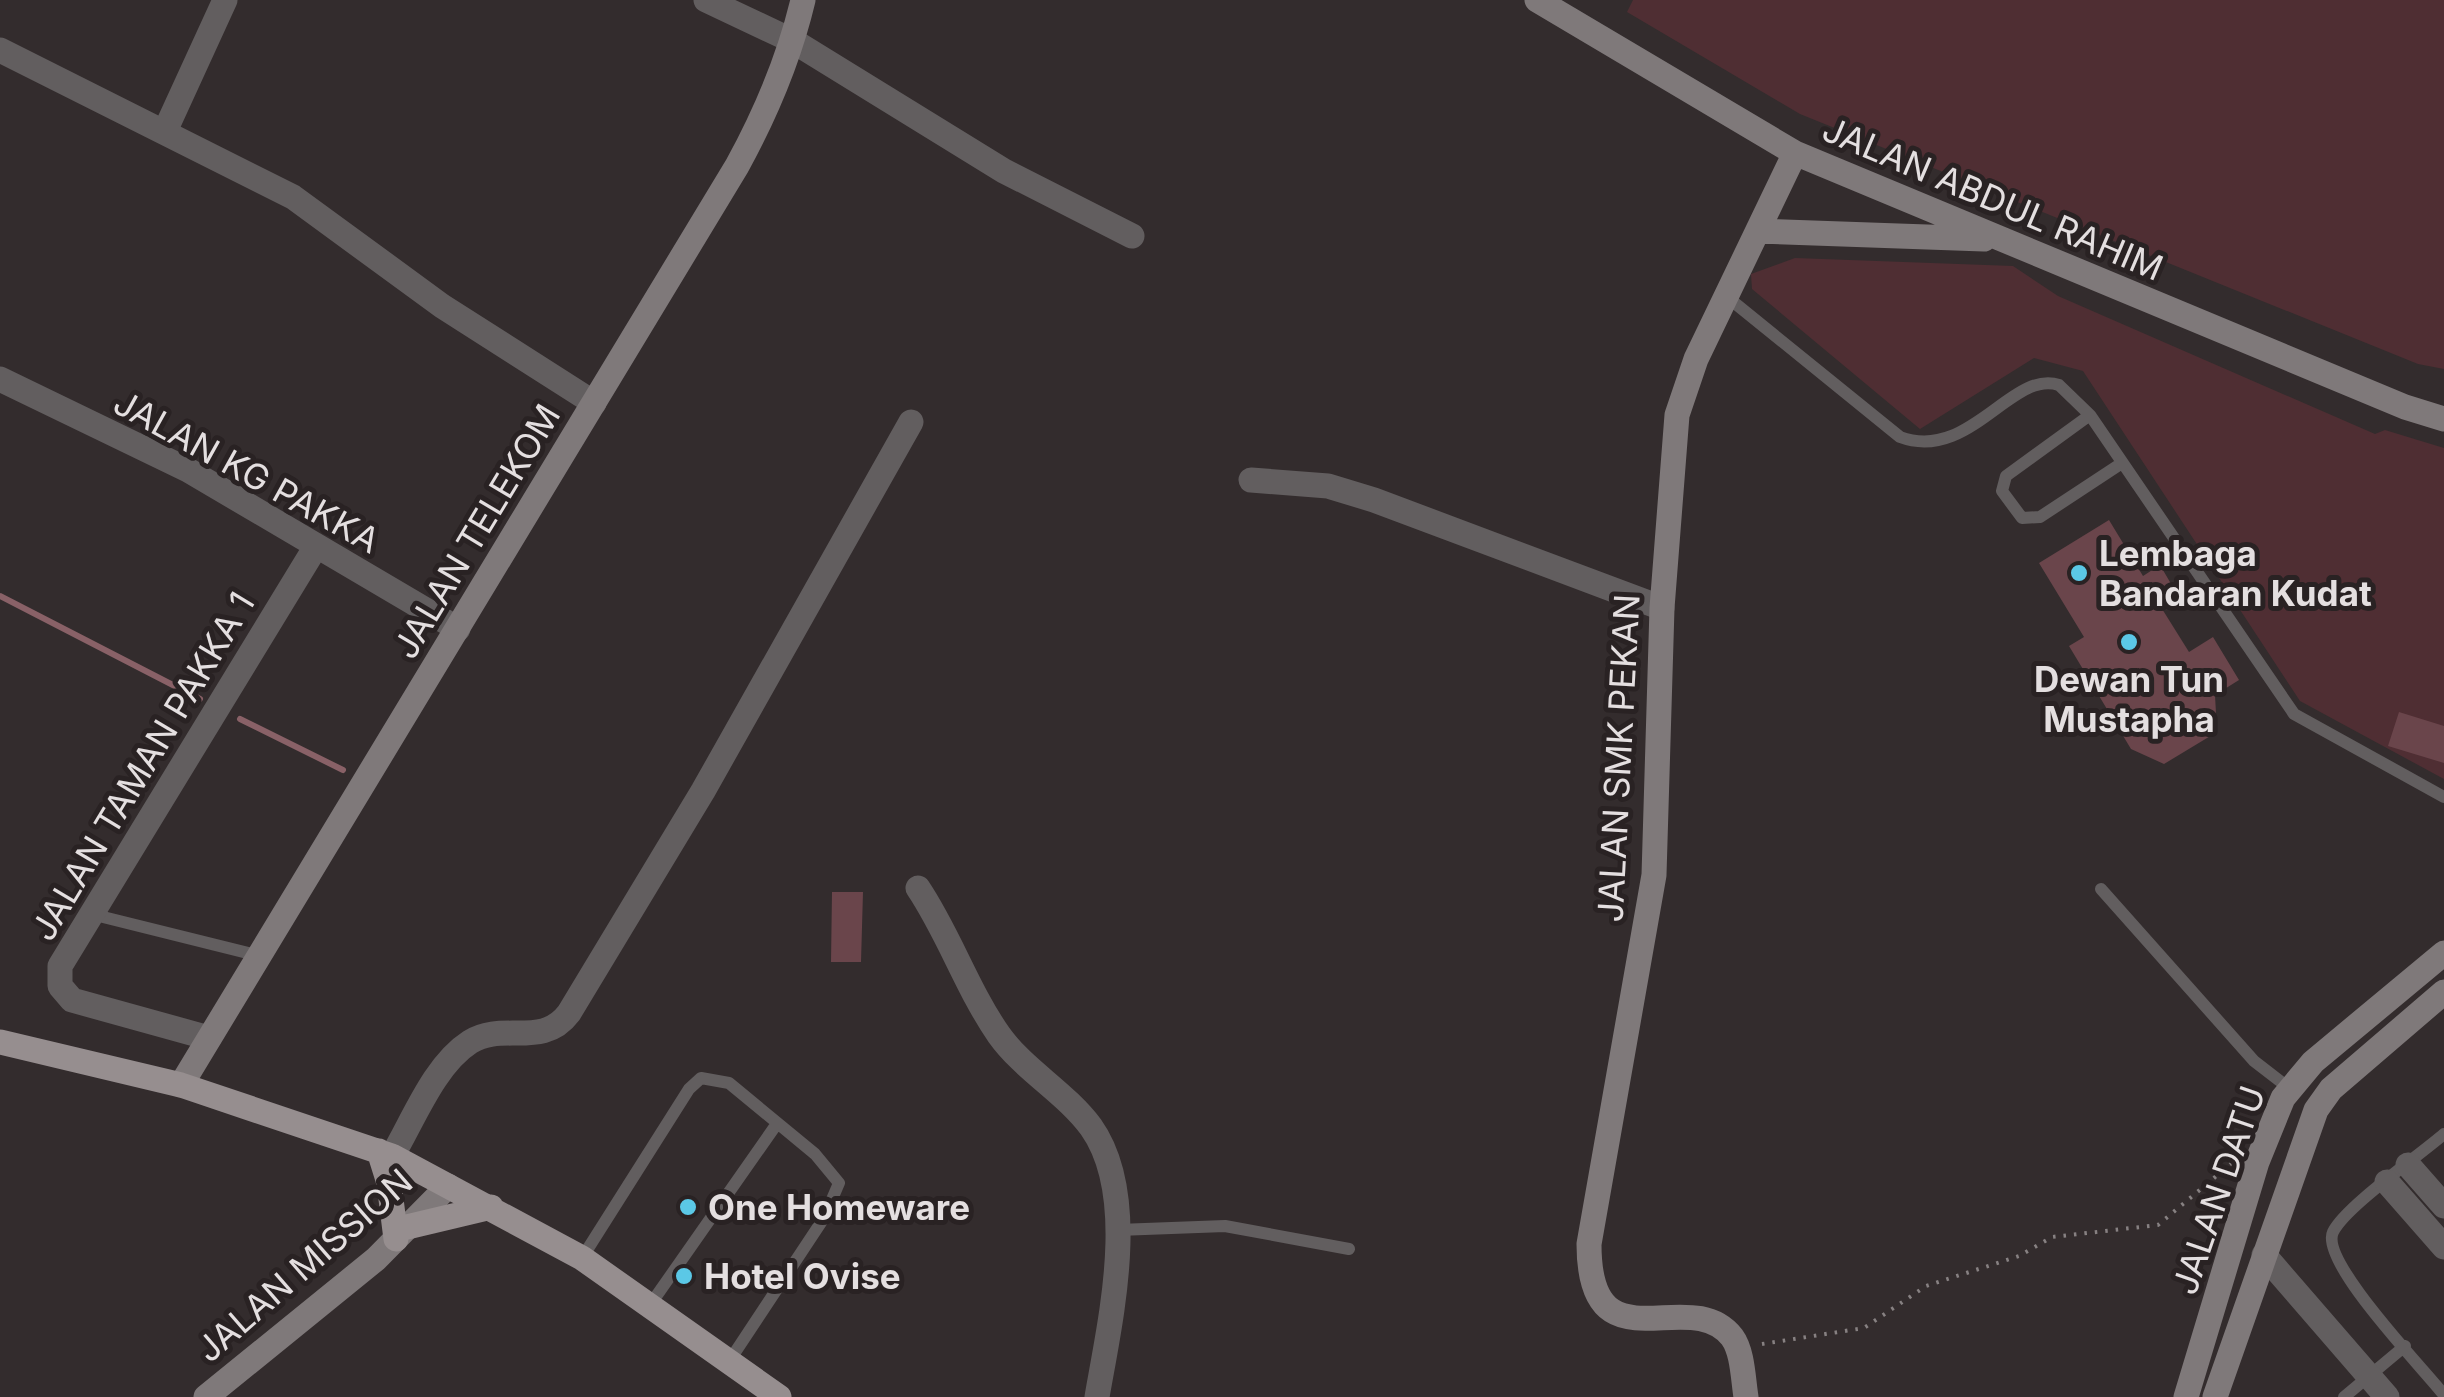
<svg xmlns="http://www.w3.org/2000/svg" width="2444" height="1397" font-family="Inter,sans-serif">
	<rect width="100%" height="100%" fill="#332c2d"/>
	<!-- grass -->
	<path fill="#4f2e33" d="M1633,0H2444V369L2418,364L1800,114L1627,12Z
		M1795,258L2013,266L2058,296L2375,434L2385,430L2444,448V779L2300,701L2083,371L2034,358L1920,429L1752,289L1751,274Z"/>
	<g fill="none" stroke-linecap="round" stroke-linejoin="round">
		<!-- stream -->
		<path stroke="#896167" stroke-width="6" d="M0,596L200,699
			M240,719L343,770"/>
	</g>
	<!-- building -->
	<path fill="#6a454b" d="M2109,520L2143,576L2160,565L2177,594L2159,604L2189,652L2213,637L2239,680L2215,695L2217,732L2164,764L2131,749L2069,646L2084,637L2039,563Z
		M2399,712L2444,726V763L2388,746Z
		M832,892H863L861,962H831Z"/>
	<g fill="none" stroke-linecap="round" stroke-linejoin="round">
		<!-- path -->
		<path stroke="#878182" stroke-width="4" stroke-dasharray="2.5 8" stroke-linecap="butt" d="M1762,1344L1864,1328L1926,1286L2019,1256L2052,1237L2158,1225L2233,1162"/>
		<!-- lane -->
		<path stroke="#625e5f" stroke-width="12" d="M1726,296L1900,437C1969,463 2012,369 2059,385L2090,415L2294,714L2444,797
			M2090,415L2006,476L2002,491L2022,518L2040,517L2122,463
			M2101,889L2254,1061L2289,1088
			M91,914L260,956
			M2444,1134C2420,1155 2345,1207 2333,1232C2319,1261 2423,1368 2444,1395
			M1118,1230L1225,1226L1349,1249
			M582,1258L689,1089L701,1078L729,1083L815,1154L839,1183L824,1218L728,1363
			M650,1305L776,1125
			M2344,1397L2405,1346"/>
		<!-- street -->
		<path stroke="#625e5f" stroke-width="25" d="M706,0L793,41L1004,171L1132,236
			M0,50L293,197L442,306L594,403
			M165,131L225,0
			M0,379L188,470L458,629
			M1251,480L1328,486L1374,500L1662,608
			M918,888C949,934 967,989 999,1035C1024,1070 1065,1092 1091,1127C1140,1196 1110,1321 1097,1397
			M209,1038L72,1000L60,986V966L315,548
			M392,1156C413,1121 434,1065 470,1042C503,1021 542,1049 569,1013L703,791L911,422
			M2408,1165L2444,1206
			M2387,1182L2444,1247
			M2264,1255L2387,1397"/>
		<!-- secondary -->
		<path stroke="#7f797a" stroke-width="25" d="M1537,0L1795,153L2405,407L2444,419
			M1758,231L1984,239
			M181,1085L737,166C766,113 789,59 803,0
			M206,1397L376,1259L448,1186
			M1746,1397C1743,1379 1743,1352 1732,1337C1689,1282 1589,1373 1589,1244L1654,875L1662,608L1677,415L1696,359L1795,153
			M2186,1397L2257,1162L2283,1098L2313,1062L2444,953
			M2215,1397L2316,1110L2331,1089L2444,992"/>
		<!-- primary -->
		<path stroke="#968e8f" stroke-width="25" d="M0,1042L181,1085L392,1156L582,1258L779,1397
			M379,1151L389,1183L396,1239
			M407,1227L491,1207"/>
	</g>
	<!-- markers -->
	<g fill="#5bc8e6" stroke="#292223" stroke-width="4">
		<circle cx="2079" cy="573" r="10"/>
		<circle cx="2129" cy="642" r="10"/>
		<circle cx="688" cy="1207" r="10"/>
		<circle cx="684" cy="1276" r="10"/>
	</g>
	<g text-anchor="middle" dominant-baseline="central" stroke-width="10" stroke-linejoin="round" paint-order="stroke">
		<!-- street labels -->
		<g font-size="35" fill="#e4dfe0" stroke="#292223">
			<text transform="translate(1993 198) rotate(23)">JALAN ABDUL RAHIM</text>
			<text transform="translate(247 471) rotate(29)">JALAN KG PAKKA</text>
			<text transform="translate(476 531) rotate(-59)">JALAN TELEKOM</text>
			<text transform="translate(1618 758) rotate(-87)">JALAN SMK PEKAN</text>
			<text transform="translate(142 766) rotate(-59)">JALAN TAMAN PAKKA 1</text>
			<text transform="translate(2218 1190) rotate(-71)">JALAN DATU</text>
			<text transform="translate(304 1265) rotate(-41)">JALAN MISSION</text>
		</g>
		<!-- poi labels -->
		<g font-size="35" font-weight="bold" fill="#e4dfe0" stroke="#292223" text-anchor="start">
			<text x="2099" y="553">Lembaga<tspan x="2099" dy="40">Bandaran Kudat</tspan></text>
			<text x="2129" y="679" text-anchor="middle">Dewan Tun<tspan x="2129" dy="40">Mustapha</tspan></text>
			<text x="708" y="1207">One Homeware</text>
			<text x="704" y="1276">Hotel Ovise</text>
		</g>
	</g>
</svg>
